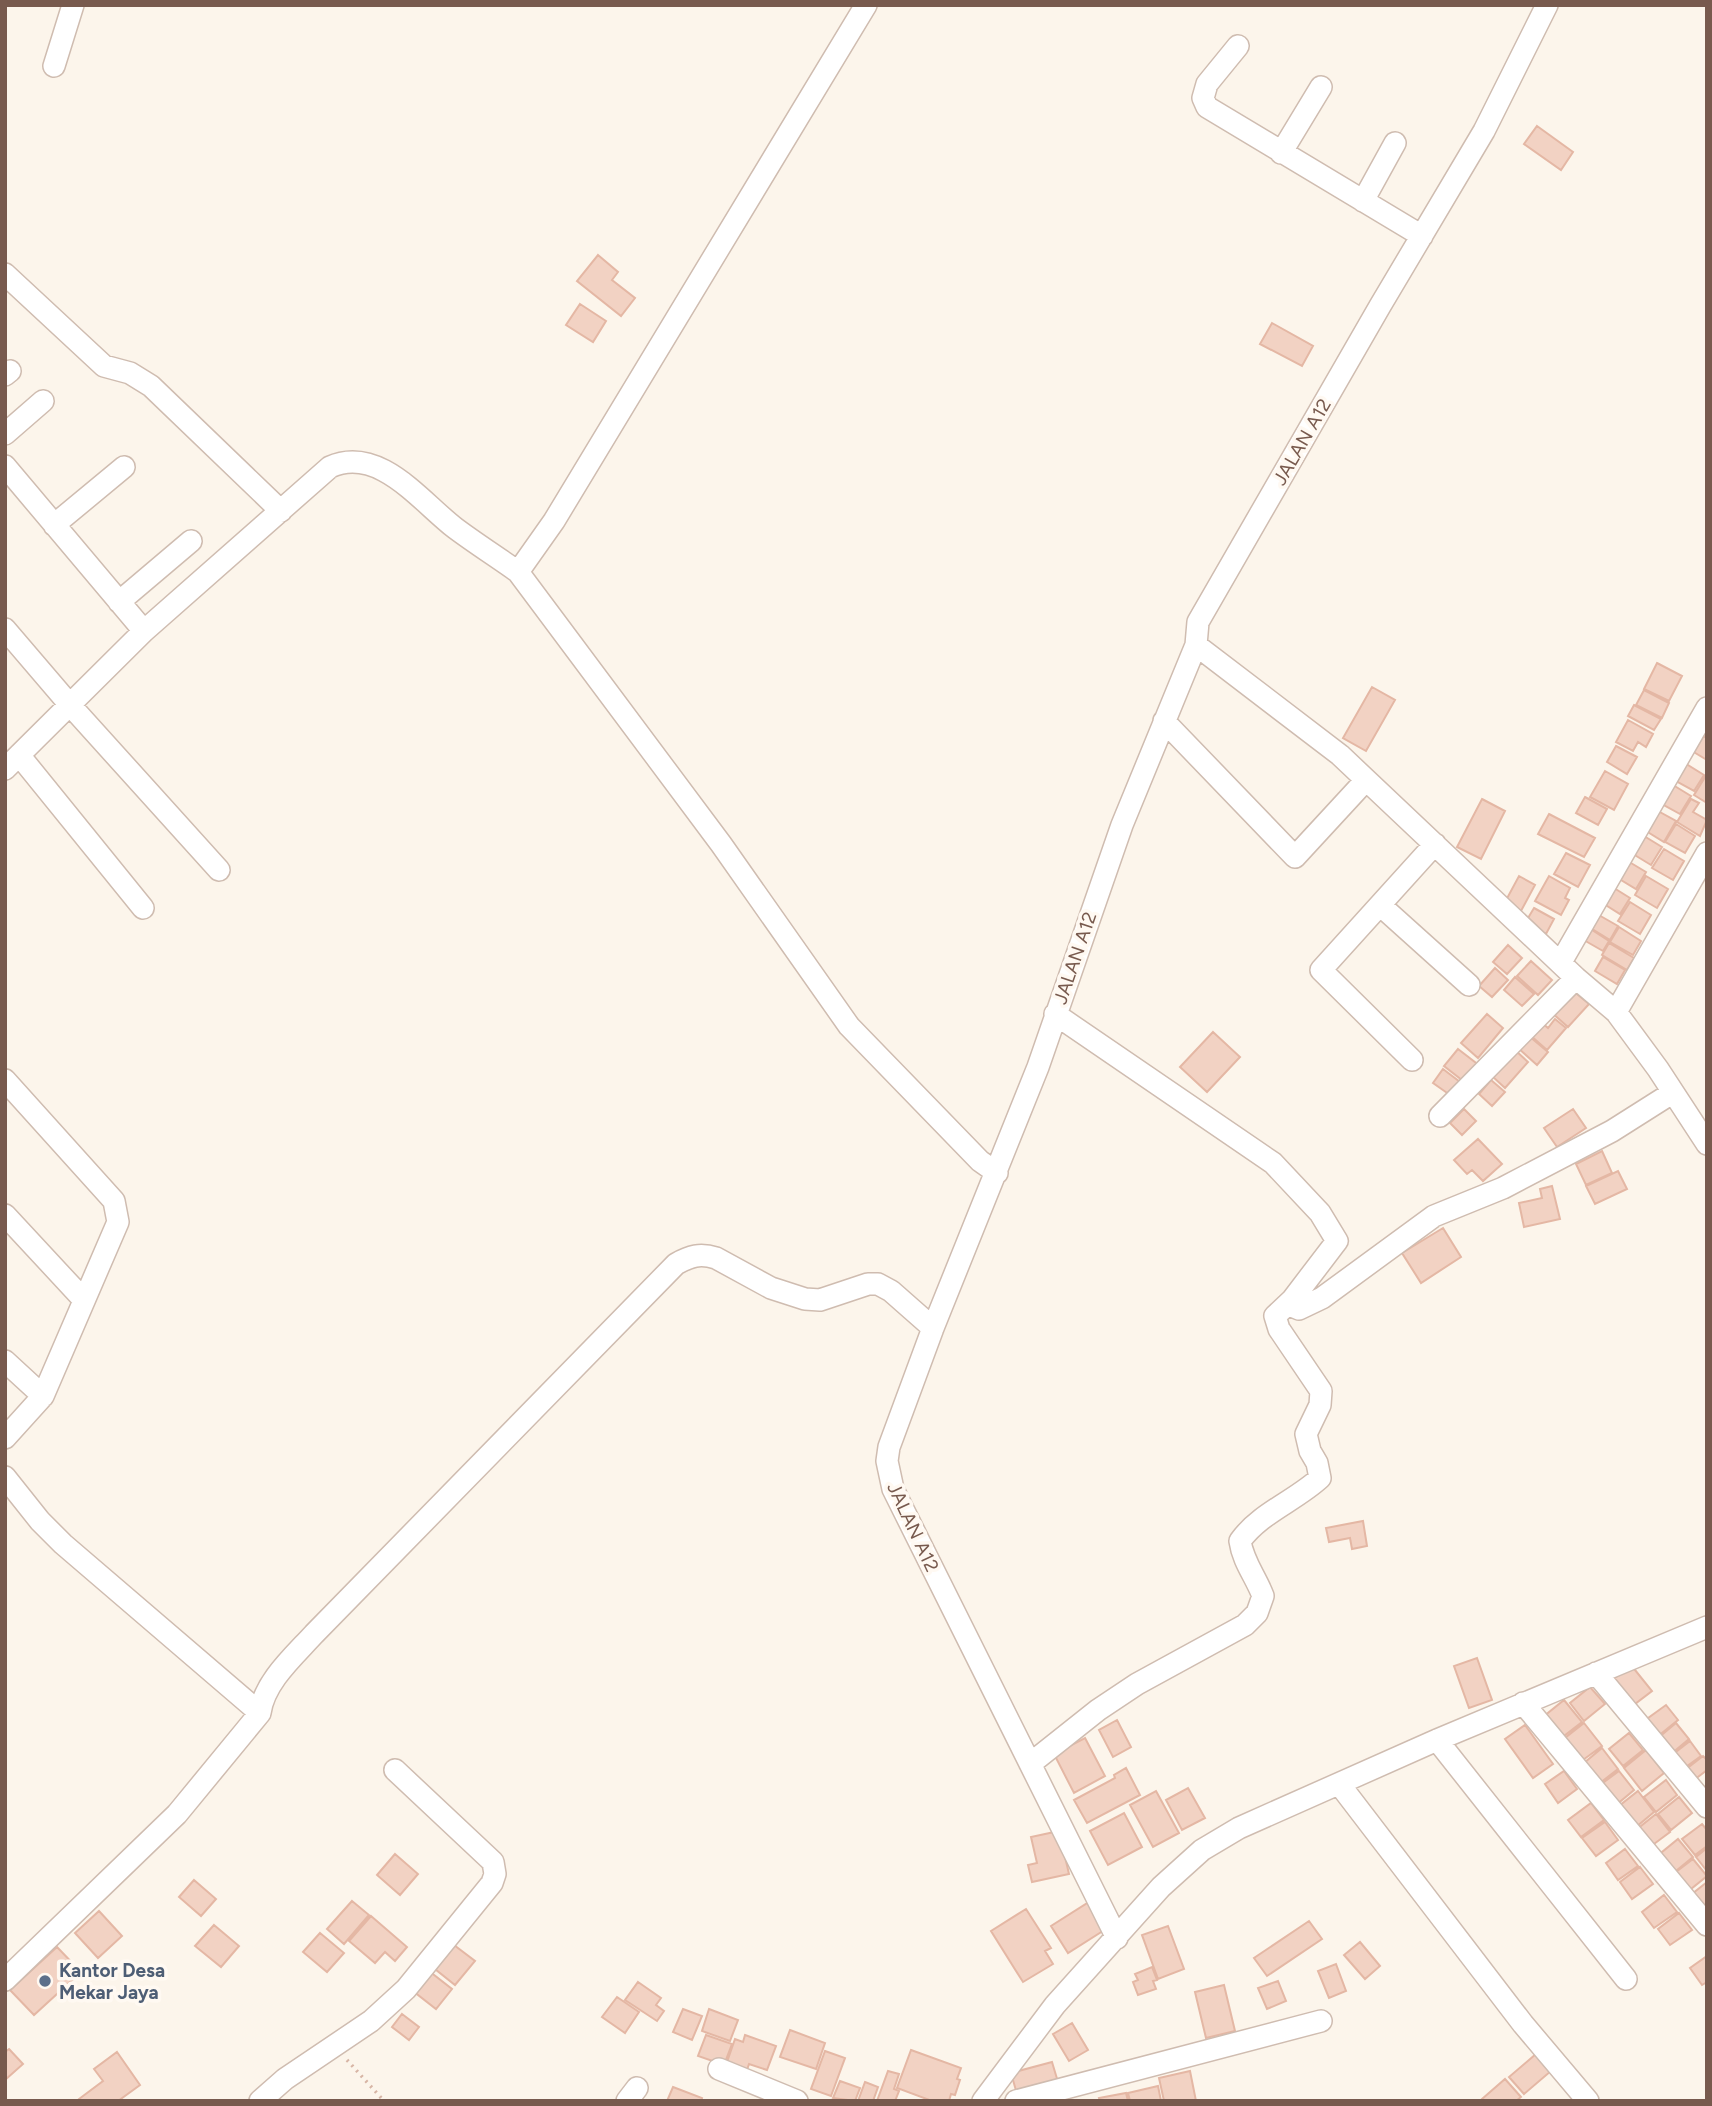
<svg xmlns="http://www.w3.org/2000/svg" width="1712" height="2106" font-family="Figtree,sans-serif">
	<rect width="100%" height="100%" fill="#fcf5eb"/>
	<!-- building -->
	<path fill="#f2d2c3" stroke="#e4b7a4" stroke-width="2" d="M1537,126L1573,152L1561,170L1524,144Z
		M598,255L618,272L612,280L635,298L621,316L577,281Z
		M580,304L606,321L593,342L566,325Z
		M1272,323L1313,346L1302,366L1260,344Z
		M1657,663L1682,676L1669,701L1644,689Z
		M1372,687L1395,700L1366,751L1343,738Z
		M1644,690L1669,703L1662,718L1636,705Z
		M1634,705L1661,719L1654,730L1628,716Z
		M1628,720L1653,734L1646,747L1638,742L1633,751L1616,742Z
		M1701,735L1707,738V760L1692,751Z
		M1616,746L1637,757L1627,774L1607,762Z
		M1683,762L1704,775L1694,791L1672,779Z
		M1605,771L1628,784L1614,810L1590,797Z
		M1707,774V803L1694,795Z
		M1673,785L1691,796L1680,814L1662,804Z
		M1585,797L1607,809L1598,825L1576,813Z
		M1482,799L1505,811L1481,859L1457,847Z
		M1691,799L1699,803L1693,812L1707,820L1700,836L1677,822Z
		M1658,811L1676,821L1664,842L1646,831Z
		M1549,814L1595,838L1584,857L1538,834Z
		M1676,824L1695,836L1685,853L1665,842Z
		M1644,836L1662,847L1651,865L1633,854Z
		M1664,849L1684,861L1673,880L1652,868Z
		M1566,853L1590,865L1578,887L1554,874Z
		M1626,860L1646,872L1636,889L1616,877Z
		M1519,876L1535,885L1521,911L1505,902Z
		M1549,876L1570,888L1565,898L1569,900L1561,915L1535,901Z
		M1646,876L1668,889L1657,908L1635,895Z
		M1614,888L1630,898L1620,914L1604,904Z
		M1630,902L1651,915L1640,934L1618,921Z
		M1534,908L1554,919L1546,934L1525,923Z
		M1597,914L1618,926L1610,940L1589,927Z
		M1619,927L1641,941L1633,955L1610,942Z
		M1589,928L1609,941L1603,951L1582,939Z
		M1609,943L1634,958L1627,970L1602,955Z
		M1508,945L1522,958L1507,974L1493,962Z
		M1603,957L1625,970L1617,984L1595,971Z
		M1531,961L1552,980L1538,995L1517,976Z
		M1495,968L1508,980L1492,997L1479,986Z
		M1515,977L1534,994L1522,1006L1504,990Z
		M1571,989L1589,1004L1568,1027L1551,1012Z
		M1487,1014L1503,1028L1478,1058L1461,1043Z
		M1555,1019L1566,1028L1547,1050L1530,1035L1541,1022L1548,1028Z
		M1213,1032L1240,1057L1207,1092L1180,1067Z
		M1529,1036L1548,1052L1537,1065L1518,1048Z
		M1458,1049L1480,1066L1467,1084L1444,1066Z
		M1515,1050L1528,1062L1505,1088L1492,1076Z
		M1443,1069L1460,1082L1450,1095L1433,1083Z
		M1491,1080L1505,1092L1492,1106L1479,1094Z
		M1464,1109L1476,1121L1462,1135L1450,1123Z
		M1573,1109L1586,1128L1557,1147L1544,1128Z
		M1478,1139L1502,1164L1483,1181L1472,1170L1467,1174L1454,1160Z
		M1602,1151L1612,1173L1586,1185L1576,1164Z
		M1618,1171L1627,1189L1595,1204L1586,1186Z
		M1552,1186L1560,1219L1524,1227L1519,1203L1542,1198L1540,1189Z
		M1443,1228L1461,1257L1421,1283L1402,1253Z
		M1363,1521L1367,1546L1352,1549L1350,1538L1329,1542L1326,1528Z
		M1477,1658L1492,1700L1469,1708L1454,1666Z
		M1631,1665L1652,1691L1631,1707L1611,1681Z
		M1590,1687L1605,1704L1584,1721L1570,1703Z
		M1564,1700L1582,1722L1560,1739L1543,1717Z
		M1666,1705L1678,1720L1657,1737L1644,1721Z
		M1117,1720L1131,1747L1113,1757L1099,1730Z
		M1584,1723L1602,1746L1583,1760L1565,1738Z
		M1676,1723L1689,1739L1671,1754L1658,1738Z
		M1525,1725L1553,1764L1533,1778L1505,1739Z
		M1629,1733L1643,1750L1623,1766L1609,1749Z
		M1085,1738L1105,1776L1074,1793L1054,1754Z
		M1690,1741L1701,1756L1683,1769L1672,1755Z
		M1602,1748L1618,1769L1600,1783L1584,1763Z
		M1646,1750L1664,1773L1642,1791L1624,1768Z
		M1703,1756L1707,1760V1770L1694,1780L1685,1770Z
		M1126,1768L1140,1795L1087,1823L1074,1800L1115,1778L1114,1775Z
		M1564,1771L1577,1789L1558,1803L1545,1784Z
		M1619,1771L1634,1790L1616,1805L1600,1785Z
		M1666,1780L1677,1795L1656,1812L1644,1797Z
		M1188,1788L1205,1818L1182,1830L1166,1800Z
		M1156,1791L1179,1833L1153,1847L1130,1805Z
		M1638,1791L1654,1812L1636,1827L1619,1806Z
		M1679,1797L1692,1813L1671,1830L1658,1814Z
		M1591,1803L1604,1820L1581,1837L1568,1820Z
		M1124,1813L1142,1847L1108,1865L1090,1831Z
		M1656,1814L1670,1832L1650,1847L1636,1830Z
		M1605,1822L1618,1840L1596,1856L1582,1838Z
		M1702,1824L1707,1830V1846L1695,1855L1682,1839Z
		M1059,1831L1069,1874L1032,1882L1028,1865L1037,1863L1031,1837Z
		M1678,1839L1693,1857L1671,1875L1656,1857Z
		M1707,1848V1871L1696,1857Z
		M1625,1849L1638,1866L1618,1880L1606,1863Z
		M395,1854L418,1874L400,1895L377,1875Z
		M1693,1859L1707,1876L1686,1893L1672,1875Z
		M1640,1867L1653,1884L1632,1899L1620,1882Z
		M194,1880L216,1899L201,1916L179,1897Z
		M1707,1882V1913L1692,1894Z
		M1664,1895L1677,1912L1654,1928L1642,1912Z
		M352,1901L369,1915L344,1944L327,1929Z
		M1089,1902L1106,1929L1068,1953L1051,1926Z
		M1026,1909L1051,1948L1045,1951L1053,1964L1023,1982L991,1931Z
		M99,1911L122,1936L98,1958L75,1933Z
		M1679,1913L1692,1930L1670,1945L1658,1929Z
		M371,1916L407,1947L395,1961L385,1952L375,1963L349,1941Z
		M1309,1921L1322,1939L1267,1976L1254,1958Z
		M214,1925L239,1946L221,1967L195,1946Z
		M1168,1926L1184,1969L1158,1979L1142,1935Z
		M320,1933L344,1953L327,1972L303,1952Z
		M1360,1942L1380,1966L1365,1979L1344,1955Z
		M454,1945L475,1961L455,1985L435,1969Z
		M57,1947L81,1972L34,2015L10,1990Z
		M1707,1956V1982L1702,1985L1690,1968Z
		M1336,1964L1346,1991L1329,1998L1318,1971Z
		M1152,1967L1157,1980L1153,1981L1156,1989L1138,1995L1133,1982L1138,1980L1135,1974Z
		M429,1971L452,1989L436,2009L413,1991Z
		M1278,1981L1286,2001L1267,2009L1258,1988Z
		M638,1982L661,1998L656,2005L664,2011L657,2021L625,2000Z
		M1224,1985L1235,2031L1206,2038L1195,1992Z
		M617,1997L639,2012L625,2033L602,2017Z
		M683,2009L702,2016L692,2040L673,2032Z
		M709,2009L738,2020L730,2041L702,2031Z
		M402,2014L419,2027L409,2040L392,2027Z
		M1072,2023L1088,2050L1069,2061L1053,2034Z
		M790,2030L825,2043L816,2069L780,2057Z
		M706,2035L732,2044L724,2065L698,2056Z
		M745,2035L776,2046L767,2070L749,2064L747,2070L727,2062L735,2039L743,2042Z
		M9,2049L23,2064L5,2080V2052Z
		M911,2050L961,2068L957,2079L960,2080L955,2095L951,2094L949,2101H932L897,2088Z
		M825,2051L845,2058L831,2096L811,2089Z
		M117,2052L140,2085L118,2101H80L79,2099L103,2081L94,2069Z
		M1536,2054L1551,2071L1524,2094L1509,2077Z
		M1052,2062L1058,2082L1017,2094L1011,2073Z
		M888,2071L899,2074L894,2089L899,2091L895,2101H877Z
		M1190,2071L1196,2101H1164L1159,2078Z
		M1505,2079L1521,2097L1516,2101H1483L1482,2099Z
		M840,2081L860,2088L855,2101L833,2098Z
		M865,2082L878,2087L873,2101H858Z
		M1158,2086L1161,2101H1130L1128,2093Z
		M673,2087L702,2098L701,2101H667Z
		M1126,2093L1128,2101H1100L1099,2098Z"/>
	<g fill="none" stroke-linecap="round" stroke-linejoin="round">
		<defs>
			<path id="minor" d="M1238,46L1207,84L1203,98L1207,107L1422,236
				M54,66L73,5
				M1281,153L1321,87
				M1363,201L1395,143
				M5,274L104,366L130,373L151,386L281,511
				M5,375L10,371
				M5,434L43,401
				M5,466L144,631
				M54,525L124,467
				M518,572L721,844L849,1026L980,1161L997,1173
				M119,602L191,541
				M5,629L70,705L219,870
				M1196,645L1340,755L1576,978L1616,1012L1658,1069L1707,1144
				M1164,721L1295,857L1366,780
				M19,755L143,908
				M5,769L144,631L330,467C379,445 420,501 455,528C475,543 497,557 518,572L554,521L866,5
				M1380,905L1469,985
				M1561,962L1707,708
				M1616,1012L1707,853
				M1412,1060L1321,970L1435,844
				M5,1080L114,1201L118,1222L43,1396
				M1440,1116L1576,978
				M5,1215L84,1300
				M1292,1300V1306L1299,1309L1322,1298L1434,1216L1503,1188L1612,1131L1672,1093
				M5,1361L43,1396L5,1438
				M5,1477L40,1521L63,1544L260,1713
				M1596,1673L1707,1807
				M1523,1703L1707,1925
				M1437,1740L1626,1979
				M1030,1764L1098,1710L1137,1684L1245,1625L1257,1613L1263,1596C1256,1577 1243,1562 1240,1541C1260,1513 1295,1501 1320,1478L1317,1463L1310,1451L1306,1434L1320,1405L1321,1391L1279,1329L1275,1316L1292,1300L1337,1241L1320,1213L1273,1163L1055,1014
				M1340,1785L1523,2024L1588,2101
				M1117,1938L893,1489L887,1461L889,1447L933,1328L1038,1067L1122,825L1196,645L1198,622L1380,306L1484,131L1547,5
				M5,1980L177,1814L260,1713C264,1682 294,1656 314,1634L676,1264C690,1256 700,1253 716,1258L771,1288L805,1299L820,1300L868,1284H878L891,1291L933,1328
				M719,2069L797,2101
				M260,2101L285,2079L371,2021L406,1989L492,1883L495,1874L493,1862L395,1770
				M627,2101L637,2088
				M983,2101L1055,2005L1161,1887L1202,1850L1239,1828L1437,1740L1707,1627
				M1016,2101L1321,2021"/>
		</defs>
		<!-- minor casing -->
		<use href="#minor" stroke="#cfbcb0" stroke-width="24"/>
		<!-- path -->
		<path stroke="#d7b5a5" stroke-width="3.5" stroke-dasharray="2 5" stroke-linecap="butt" d="M347,2060L384,2101"/>
		<!-- minor -->
		<use href="#minor" stroke="#fff" stroke-width="21"/>
	</g>
	<!-- markers -->
	<circle fill="#5c6f8a" stroke="#fff9f2" stroke-width="2.5" cx="45" cy="1981" r="7"/>
	<g text-anchor="middle" dominant-baseline="central" stroke-width="7" stroke-linejoin="round" paint-order="stroke">
		<!-- street labels -->
		<g font-size="19" fill="#785a4e" stroke="#fff9f2">
			<text transform="translate(1302 442) rotate(-60)">JALAN A12</text>
			<text transform="translate(1075 958) rotate(-71)">JALAN A12</text>
			<text transform="translate(913 1527) rotate(65)">JALAN A12</text>
		</g>
		<!-- service labels -->
		<g font-size="19" font-weight="bold" fill="#4e5e75" stroke="#fff9f2" text-anchor="start">
			<text x="59" y="1970">Kantor Desa<tspan x="59" dy="22">Mekar Jaya</tspan></text>
		</g>
	</g>
	<!-- border -->
	<rect width="1712" height="2106" fill="none" stroke="#785a4e" stroke-width="14"/>
</svg>
